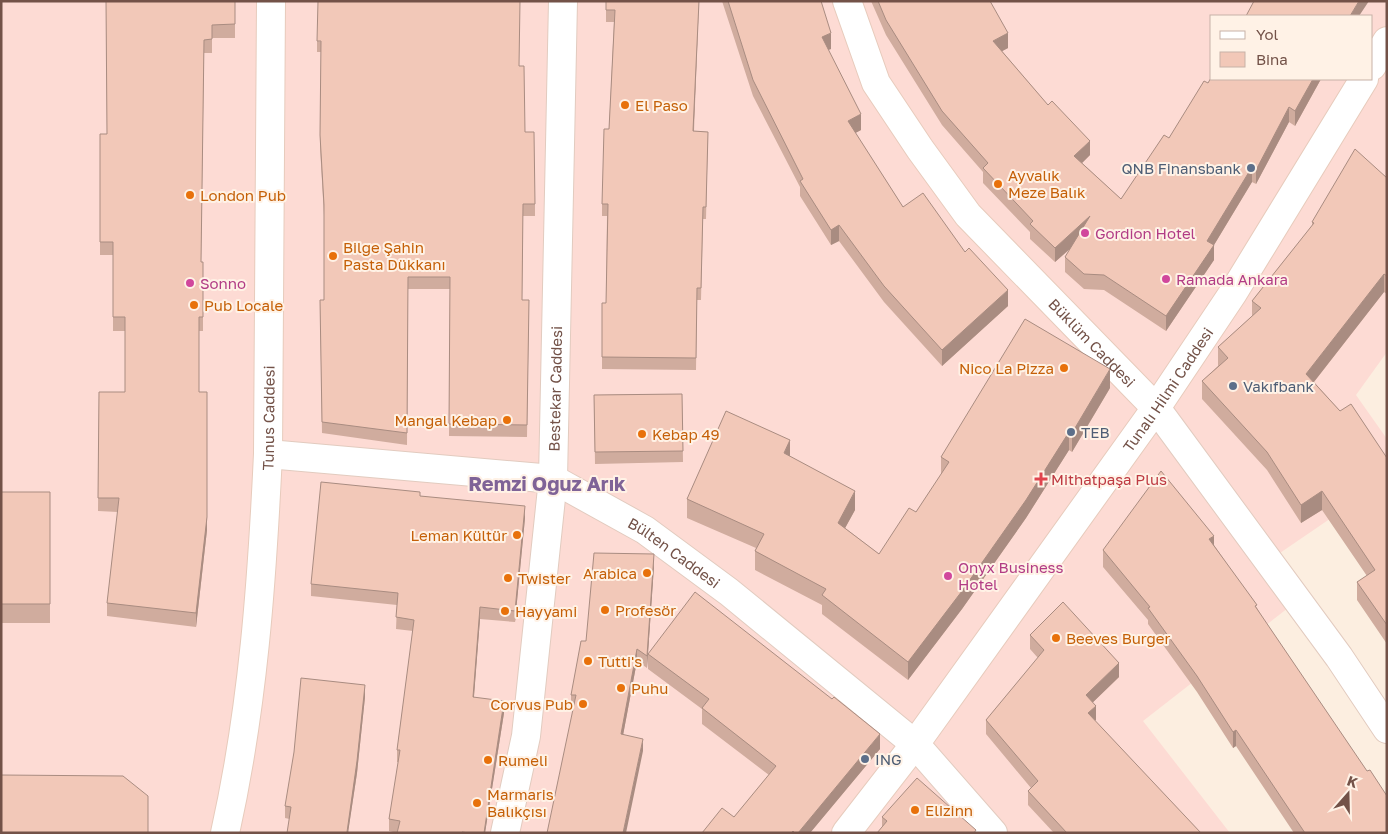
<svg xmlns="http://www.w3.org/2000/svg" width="1388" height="834" font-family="'Golos Text',sans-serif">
	<rect width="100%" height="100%" fill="#fceee0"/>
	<!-- commercial -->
	<path fill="#fddbd4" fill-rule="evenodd" d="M1,1H1387V352L1356,395L1387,439V480L1268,561L1297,601L1143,721L1230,833H1ZM1212,16H1372V79H1212Z"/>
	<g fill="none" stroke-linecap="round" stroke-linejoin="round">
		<defs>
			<g id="street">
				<path d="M1156,408L1339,657L1387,729"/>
				<path id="s1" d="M268,454L553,479L645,530L729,592L915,744L993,833"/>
				<path id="s2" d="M505,833L526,736L553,479L563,1"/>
			</g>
			<g id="secondary">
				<path id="s3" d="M847,1L876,83L920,149L968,215L1156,408"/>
				<path d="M1372,66L1387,41"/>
				<path id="s4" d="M225,833C253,708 262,582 268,454L271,1"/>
				<path id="s5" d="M846,833L915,744L1156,408L1233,293L1364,79"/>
			</g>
		</defs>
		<!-- street casing -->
		<use href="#street" stroke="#e2cbbf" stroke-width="30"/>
		<!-- secondary casing -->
		<use href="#secondary" stroke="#e7cbbc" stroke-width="30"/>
		<!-- street -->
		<use href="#street" stroke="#fff" stroke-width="28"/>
		<!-- secondary -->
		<use href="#secondary" stroke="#fff" stroke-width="28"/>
	</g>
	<!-- wall -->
	<path fill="#d0ac9e" d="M106,1H235V38H212V53H204L201,262H203V331H199V392L207,530L196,627L107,616V603L118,512L98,511L99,392H125V331H113V255H100V134H107Z
		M606,1H699L694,131L708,132L706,219H703L701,300H697L696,370L602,369V303H606L607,216H602V204L609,129L614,22H606Z
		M722,1H821L831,49L828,50L861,130L855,133L903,207L965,252L1008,306L942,366L884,302L839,241L831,245L800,196V187L753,96Z
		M871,1H990L1008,48L1002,51L1090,155L1082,163L1121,199L1169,138L1208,83L1212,79H1321L1295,126L1289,122L1256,184L1252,182L1214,245V260L1166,331L1104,290L1084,289L1065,272V257L1070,249L1055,262L1030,239V232L983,183V172L942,125L886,35Z
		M317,41L519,66L525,132L535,204V216H523L522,300H529L527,437L449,436L450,289H408L407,445L322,433L320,300H324V216L320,147L321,52H317Z
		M1387,178V294L1384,292L1314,382L1340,411L1387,458V644L1357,600V582L1367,576L1322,510L1301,523L1267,470L1202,399V381L1218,366V347L1252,316V301L1312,226V222Z
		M1110,388L1072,452L1069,450L1026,518L962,609L908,680L822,614V605L755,570V551L756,548L687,518V499L790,457L855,510L845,528L879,554L916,512L941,475V457Z
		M682,394L683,462L595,464L594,395Z
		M1,492H50V623H1Z
		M420,496L525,518L515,622L480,619L474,697L504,713L485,833H397L389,831V819L399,762H397V750L413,631L396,629L397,605L311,596V584Z
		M1214,545L1257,608L1387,833H1294L1236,746L1233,748L1197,692L1148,624V620L1103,567V550Z
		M654,566L647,668L637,661L623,735L643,751L573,707L571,706V695L586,641Z
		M1030,635L1119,677L1092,703L1095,721L1201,833H1054L1028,805V791L1031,788L986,734V720L1038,658L1030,649Z
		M648,654L880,749L810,833H702L734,817L769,775L702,724V709L648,669Z
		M365,697L357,773L348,832L285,818V806Z
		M882,817L976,833L882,827Z"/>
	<!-- shaded-wall -->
	<path fill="#a98c81" d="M699,1L693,143V131Z
		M1359,1H1369L1359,16H1350Z
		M831,33V49L822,52V37Z
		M1008,33V48L993,56V41Z
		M1313,79H1321L1295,126V111Z
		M1289,107V122L1256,184V170Z
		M861,114V130L848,137V121Z
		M1090,141V155L1074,171V156Z
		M1252,167V182L1214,245V260L1166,331V316L1207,241Z
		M1090,216V231L1055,262V248Z
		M839,225V241L831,245V230Z
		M1384,274V292L1306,392V374Z
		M1008,290V306L942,366V350Z
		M1110,369V388L1072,452V433Z
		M207,406V530L196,627V613Z
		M1069,432V450L1026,518L962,609L908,680V662Z
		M790,440V458L784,453Z
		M855,491V510L838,541V523Z
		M1322,491V510L1301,523V505Z
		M525,506V518L515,622V611Z
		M1214,536V552L1209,539Z
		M654,554V566L647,668V656Z
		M480,607V619L473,708V697Z
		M637,649V661L621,746V734Z
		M1119,663V677L1086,709V695Z
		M365,685V697L357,773L348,833H347Z
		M504,701V713L485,833H484Z
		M1096,706V720L1088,727V713Z
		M1236,730V746L1233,748V732Z
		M880,734V749L810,833H798Z
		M643,739V751L626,833H623Z"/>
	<!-- building -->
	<path fill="#f2c8b8" stroke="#a98c81" d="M106,1H235V24L212,25V39L204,40L201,262H203V317H199V392H207V517L196,613L107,603L119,498H98L99,392H125V317H113V242H100V134H107Z
		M318,1H520L519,66H524L525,132H534L535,204H523L522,300H529L527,425L449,424L450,277H408L407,433L322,422L320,300H324V205L320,135L321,41H317Z
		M606,1H699L693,131L708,132L706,207H703L701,288H697L696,358L602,357V303H606L608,204H602L604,129H609L615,10H606Z
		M728,1H821L831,33L822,37L861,114L848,121L903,207L923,193L965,252L969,248L1008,290L942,350L884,286L839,225L831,230L800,181L803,179L753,80Z
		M878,1H990L1008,33L993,41L1048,105L1052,101L1090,141L1074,156L1121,199L1164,135L1169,138L1204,81L1208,83L1212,76V79H1313L1295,111L1289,107L1256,170L1252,167L1207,241L1214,245L1166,316L1104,275L1084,274L1065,257L1090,216L1055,248L1030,224L1033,221L983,168L988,163L942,111L886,20Z
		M1254,1H1359L1350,16H1246Z
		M1355,149L1387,178V276L1384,274L1306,374L1340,411L1351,404L1387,458V625L1357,582L1375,570L1322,491L1301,505L1267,452L1202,381L1228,358L1218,347L1261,308L1252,301L1314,223L1312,222Z
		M1025,319L1110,369L1072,433L1069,432L1026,500L962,591L908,662L822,595L826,589L755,551L764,534L687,499L726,411L790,440L784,453L855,491L838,523L879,554L909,508L916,512L949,462L941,457Z
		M682,394L683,451L595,452L594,395Z
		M1161,471L1214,536L1209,539L1257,605L1255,606L1367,771L1370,770L1387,796V833H1305L1236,730L1233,732L1197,676L1148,608L1150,607L1103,550Z
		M321,482L420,492V496L525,506L515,611L480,607L473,697L504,701L484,833H469L462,832L461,833H397L400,821L389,819L400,750H397L414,620L396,617L398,593L311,584Z
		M1,492H50V604H1Z
		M594,553L654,554L647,656L637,649L621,734L643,739L623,833H547L576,695H571L581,641H586Z
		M695,592L832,699L834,697L880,734L798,833H795L793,831L791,833H702L722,808L734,817L776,766L702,708L709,699L648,654Z
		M1063,602L1119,663L1086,695L1096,706L1088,713L1201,833H1067L1028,791L1038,781L986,720L1044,650L1030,635Z
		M301,678L365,685L357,761L347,832L352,833H287L291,807L285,806L294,752Z
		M1,775L123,776L148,796V833H1Z
		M917,778L976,830L974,833H877L887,821L882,817Z"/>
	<!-- markers -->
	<g fill="#e8710a" stroke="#fff2e6" stroke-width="2">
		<circle cx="625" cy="105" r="5"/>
		<circle cx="998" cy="184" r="5"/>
		<circle cx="190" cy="195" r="5"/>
		<circle cx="333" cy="256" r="5"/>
		<circle cx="194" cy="305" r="5"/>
		<circle cx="1064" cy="368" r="5"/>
		<circle cx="507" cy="420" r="5"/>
		<circle cx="642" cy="434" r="5"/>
		<circle cx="517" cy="535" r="5"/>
		<circle cx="647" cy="573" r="5"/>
		<circle cx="508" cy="578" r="5"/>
		<circle cx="605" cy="610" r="5"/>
		<circle cx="505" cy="611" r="5"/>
		<circle cx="1056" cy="638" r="5"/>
		<circle cx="588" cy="661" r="5"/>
		<circle cx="621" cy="688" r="5"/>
		<circle cx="583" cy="704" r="5"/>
		<circle cx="488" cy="760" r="5"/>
		<circle cx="477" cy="803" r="5"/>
		<circle cx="915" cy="810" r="5"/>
	</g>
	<g fill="#5c6f8a" stroke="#fff2e6" stroke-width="2">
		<circle cx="1251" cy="168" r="5"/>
		<circle cx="1233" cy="386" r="5"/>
		<circle cx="1071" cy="432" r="5"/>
		<circle cx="865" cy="759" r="5"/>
	</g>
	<g fill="#d1479c" stroke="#fff2e6" stroke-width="2">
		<circle cx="1085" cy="233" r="5"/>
		<circle cx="1166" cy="279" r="5"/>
		<circle cx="190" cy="283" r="5"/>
		<circle cx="948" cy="576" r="5"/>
	</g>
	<path fill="#e0444e" stroke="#fff2e6" stroke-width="2" d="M1038.5 471.5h5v5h5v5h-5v5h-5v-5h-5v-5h5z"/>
	<g text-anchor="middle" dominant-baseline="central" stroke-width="4" stroke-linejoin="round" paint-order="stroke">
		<!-- food labels -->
		<g font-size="15" fill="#c56008" stroke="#fff2e6" text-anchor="start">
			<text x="635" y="105">El Paso</text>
			<text x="1008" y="175">Ayvalık<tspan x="1008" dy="17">Meze Balık</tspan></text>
			<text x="200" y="195">London Pub</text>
			<text x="343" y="247">Bilge Şahin<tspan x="343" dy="17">Pasta Dükkanı</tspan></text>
			<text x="204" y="305">Pub Locale</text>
			<text x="1054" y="368" text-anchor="end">Nico La Pizza</text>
			<text x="497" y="420" text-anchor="end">Mangal Kebap</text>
			<text x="652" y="434">Kebap 49</text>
			<text x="507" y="535" text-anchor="end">Leman Kültür</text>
			<text x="637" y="573" text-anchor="end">Arabica</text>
			<text x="518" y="578">Twister</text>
			<text x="615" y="610">Profesör</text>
			<text x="515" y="611">Hayyami</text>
			<text x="1066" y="638">Beeves Burger</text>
			<text x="598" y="661">Tutti's</text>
			<text x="631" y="688">Puhu</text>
			<text x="573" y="704" text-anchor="end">Corvus Pub</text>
			<text x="498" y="760">Rumeli</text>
			<text x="487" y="794">Marmaris<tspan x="487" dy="17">Balıkçısı</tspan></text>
			<text x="925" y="810">Elizinn</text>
		</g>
		<!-- service labels -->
		<g font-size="15" fill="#4e5e75" stroke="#fff2e6" text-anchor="start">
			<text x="1241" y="168" text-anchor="end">QNB Finansbank</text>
			<text x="1243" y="386">Vakıfbank</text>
			<text x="1081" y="432">TEB</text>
			<text x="875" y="759">ING</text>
		</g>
		<!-- hotel labels -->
		<g font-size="15" fill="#b23c85" stroke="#fff2e6" text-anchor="start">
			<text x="1095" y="233">Gordion Hotel</text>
			<text x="1176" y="279">Ramada Ankara</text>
			<text x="200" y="283">Sonno</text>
			<text x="958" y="567">Onyx Business<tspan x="958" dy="17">Hotel</tspan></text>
		</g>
		<!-- street labels -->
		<g font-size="15" fill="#735248" stroke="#fff2e6">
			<text stroke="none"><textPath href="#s3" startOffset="426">Büklüm Caddesi</textPath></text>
			<text stroke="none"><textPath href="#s2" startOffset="448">Bestekar Caddesi</textPath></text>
			<text stroke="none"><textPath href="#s5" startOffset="548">Tunalı Hilmi Caddesi</textPath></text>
			<text stroke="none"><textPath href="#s4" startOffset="418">Tunus Caddesi</textPath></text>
			<text stroke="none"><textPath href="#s1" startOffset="428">Bülten Caddesi</textPath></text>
		</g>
		<!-- health labels -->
		<g font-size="15" fill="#be3a42" stroke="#fff2e6" text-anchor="start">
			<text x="1051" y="479">Mithatpaşa Plus</text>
		</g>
		<!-- district labels -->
		<g font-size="20" font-weight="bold" fill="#7f6397" stroke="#fff2e6">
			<text x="547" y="483">Remzi Oğuz Arık</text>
		</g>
	</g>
	<!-- border -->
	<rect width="1388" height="834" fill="none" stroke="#735248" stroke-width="5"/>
	<!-- legend -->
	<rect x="1210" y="15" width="162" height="65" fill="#fff2e6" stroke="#c7b2a7"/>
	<rect x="1220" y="31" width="25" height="8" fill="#ffffff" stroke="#c7b2a7"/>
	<text x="1256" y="40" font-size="15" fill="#735248">Yol</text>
	<rect x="1220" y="52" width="25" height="15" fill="#f2c8b8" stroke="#c7b2a7"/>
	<text x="1256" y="65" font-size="15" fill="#735248">Bina</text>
	<!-- north arrow -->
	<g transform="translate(1348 794) rotate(20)" stroke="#fff2e6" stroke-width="4" paint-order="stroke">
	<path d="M0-4L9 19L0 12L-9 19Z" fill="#735248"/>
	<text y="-8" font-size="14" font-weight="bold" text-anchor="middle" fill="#735248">K</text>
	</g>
</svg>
